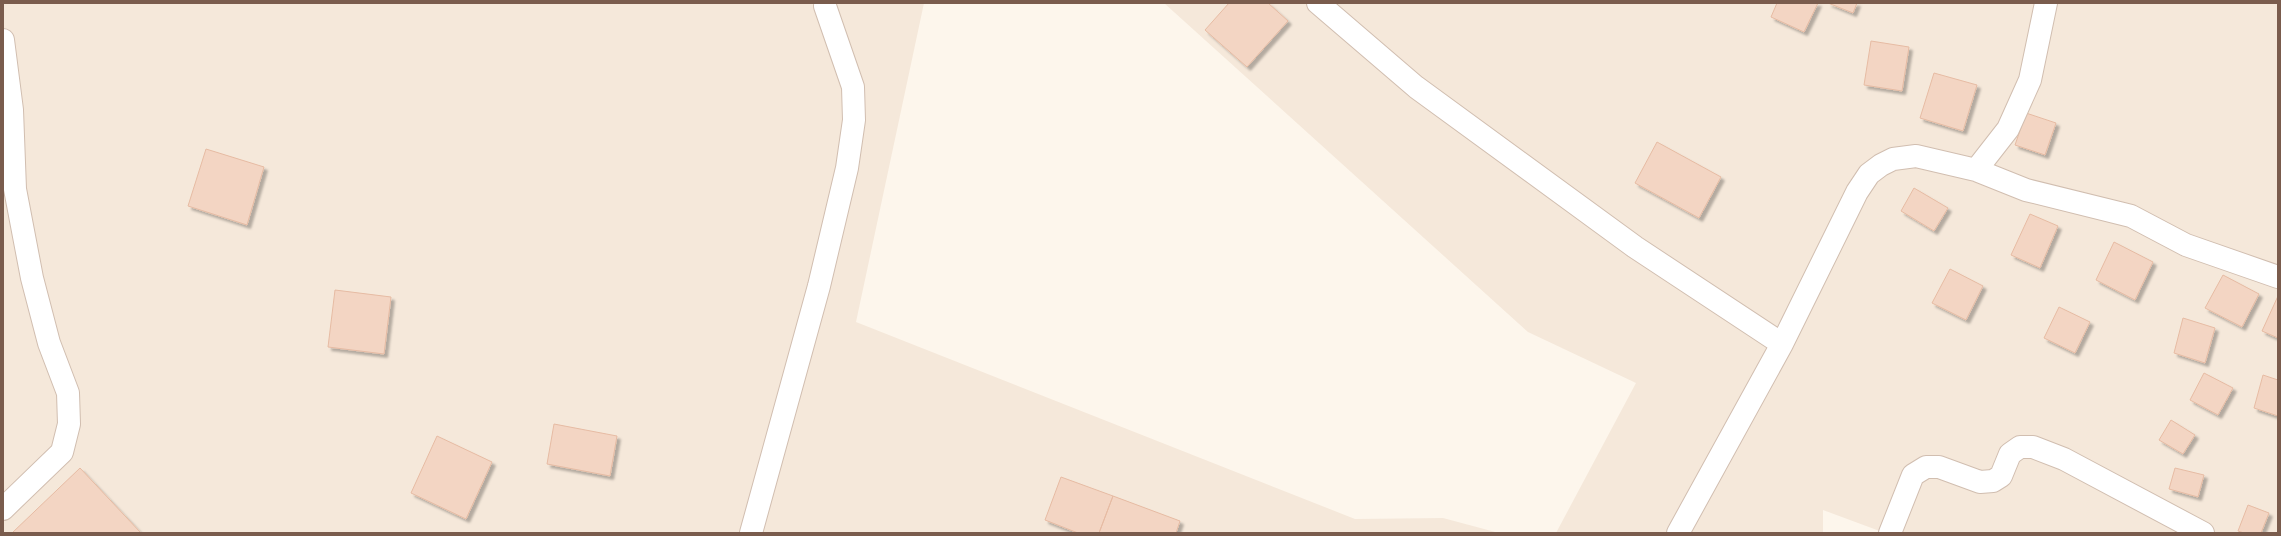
<svg xmlns="http://www.w3.org/2000/svg" width="2281" height="536" font-family="Cabin,sans-serif">
	<defs>
		<filter id="shadow"><feDropShadow dx="3.5" dy="3.5" stdDeviation="1" flood-color="#0004"/></filter>
	</defs>
	<rect width="100%" height="100%" fill="#fdf6ec"/>
	<!-- residential -->
	<path fill="#f5e8da" d="M3,3H924L856,322L1355,519L1443,518L1499,533H3Z
		M1164,3H2278V533H1885L1823,510V533H1556L1636,383L1528,332Z"/>
	<!-- building -->
	<path fill="#f3d5c3" stroke="#e6bba3" filter="url(#shadow)" d="M1229,3H1268L1288,21L1247,67L1205,30Z
		M1777,3H1818L1804,32L1771,17Z
		M1828,3H1857L1853,13Z
		M1871,41L1909,47L1902,91L1864,85Z
		M1934,73L1977,85L1963,131L1920,118Z
		M2026,113L2056,123L2045,155L2015,145Z
		M1657,142L1721,177L1699,218L1635,183Z
		M206,149L264,167L247,225L188,206Z
		M1914,188L1948,208L1934,231L1901,211Z
		M2030,214L2058,226L2040,268L2011,255Z
		M2114,242L2153,262L2135,300L2096,280Z
		M1950,269L1983,286L1966,320L1932,303Z
		M2223,275L2259,294L2242,327L2205,308Z
		M335,290L391,297L384,354L328,347Z
		M2278,296V338L2262,331Z
		M2059,307L2090,322L2075,353L2044,338Z
		M2183,318L2215,328L2205,363L2174,353Z
		M2204,373L2233,388L2218,415L2190,400Z
		M2263,375L2278,380V416L2254,408Z
		M2171,420L2195,435L2183,454L2159,440Z
		M554,424L617,436L610,476L547,464Z
		M437,436L492,462L466,519L411,493Z
		M80,468L141,533H12Z
		M2175,468L2204,475L2198,497L2169,489Z
		M1061,477L1113,496L1099,533H1078L1045,520Z
		M1113,496L1180,521L1176,533H1099Z
		M2248,505L2269,513L2261,533H2244L2238,531Z"/>
	<g fill="none" stroke-linecap="round" stroke-linejoin="round">
		<defs>
			<path id="street" d="M1318,3L1416,87L1635,247L1782,344
				M3,40L12,110L15,189L32,278L49,343L68,393L69,424L62,452L3,509
				M1976,170L2008,129L2030,80L2046,3
				M751,533L819,286L847,168L854,120L853,87L825,6
				M1678,533L1782,344L1857,192L1869,174L1881,165L1893,159L1916,156L1976,170L2026,190L2131,216L2186,245L2278,277
				M1890,533L1913,475L1926,467H1939L1980,482L1993,481L2001,476L2010,454L2020,447H2033L2064,459L2203,533"/>
		</defs>
		<!-- street casing -->
		<use href="#street" stroke="#d1beb0" stroke-width="24"/>
		<!-- street -->
		<use href="#street" stroke="#fff" stroke-width="22"/>
	</g>
	<!-- border -->
	<rect width="2281" height="536" fill="none" stroke="#7a5c4d" stroke-width="8"/>
</svg>
